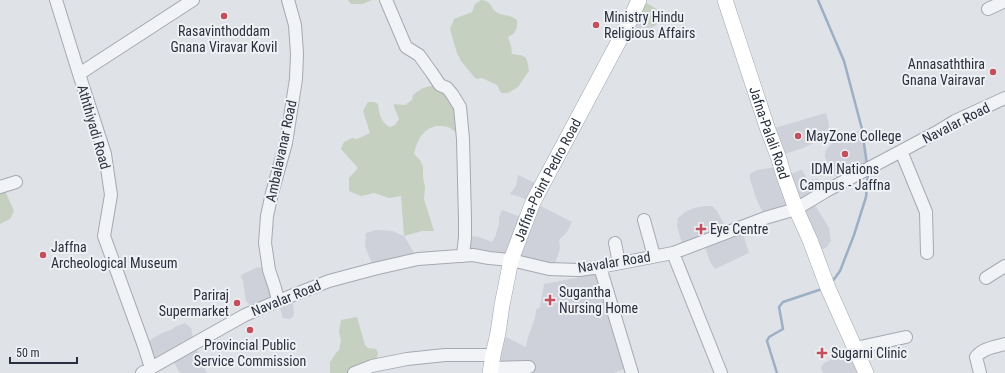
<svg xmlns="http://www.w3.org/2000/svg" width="1005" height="373" font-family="'Roboto Condensed',sans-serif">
	<rect width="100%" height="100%" fill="#dfe2e7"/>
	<!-- built -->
	<path fill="#ced1d9" d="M634,12L653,27L650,31L642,38L628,24Z
		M826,113L829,124V130L828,134L825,138L803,148L778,156L768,130Z
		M862,129L868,168L841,183L830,169L825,157V152L826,150L832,143Z
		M782,166L785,176L801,170H802L808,180L818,179L826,191L812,200L829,228L831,241L827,247L815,253L796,209L765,218L756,198L750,179V174L757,170Z
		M518,175L542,186L533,202L572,222L567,232L559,240L560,248L558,255L555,263L549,269L463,256L465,237L472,236L479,237L492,242L495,237L499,224V217L502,210L526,219L533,202L520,197L510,194L516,186Z
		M705,206H712L717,211L725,226L726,232L741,227L749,253L715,269L710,262L703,241L684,248L681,240L677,226L678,218L685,212L694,208Z
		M377,230L392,231L404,236L418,259L374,269L365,246L366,233L372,231Z
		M258,267L269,270L278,301L292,295L294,313L293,317L289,319L283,318L278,301L252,312L249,304L246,301L243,281L241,277L243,274Z
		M596,274L627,368L614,373H490L498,333L526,347L528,337L535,318L536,310L540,307L544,284Z
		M185,323L191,328L194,343L207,373H180L171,357L151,368L144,346L153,338L162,333L171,330L177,326Z
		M855,348L866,373H823L821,367L824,363Z"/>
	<!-- green -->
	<path fill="#c5d0c1" d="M348,0H372L363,4H351Z
		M481,0C493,1 490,9 498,13C505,16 511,15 517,20C518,28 515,34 508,37L511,46L512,54C526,56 527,55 529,71L518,87L508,93H501L497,85L482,78L476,79L461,61L457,53L453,40L450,29L454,19L472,12L475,4Z
		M641,0L664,13C663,20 659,23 653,27L634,12Z
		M440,85L452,94L463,139C459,135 455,131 450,128C446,126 442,126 437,126C423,128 417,141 414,154L420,160L423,167V177L425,187L424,199L434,231H422L404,236L401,196L389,198L374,193L361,196L349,191V178L358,168L341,149L344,142L352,138L357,139L370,133L363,111L365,107L368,102H374L378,104C379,113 381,123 390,127L395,125L399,119L394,107V104L405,105L412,100L413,95C423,87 427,86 440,85Z
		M3,186L14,211L10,219L0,224V187Z
		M357,317L365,345L368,348L376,349L378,353L377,357L372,366L354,373H330V362L336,353L339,350L341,341L339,331L341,320Z"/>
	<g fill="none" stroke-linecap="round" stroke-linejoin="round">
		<!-- stream -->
		<path stroke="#9dafc4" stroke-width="2.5" d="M818,0L844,61L862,129L867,165
			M832,282L840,271L854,235L866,197L868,172
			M777,373L767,341L769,337L783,329L779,307L783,302L822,289"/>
		<defs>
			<path id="minor" d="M56,0L79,74L105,154L111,195L104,236L144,346L151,368
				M386,0L406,47L419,55L432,73L440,85L447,88L452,94L460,107L463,139L465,220V237L463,256
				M988,9L1005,1
				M79,74L193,0
				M901,151L926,212L927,253
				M0,187L16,182
				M644,220L654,256
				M615,243L619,263
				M673,253L721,373
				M600,267L632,373
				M986,278L1005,266
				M278,301L275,288L269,270L265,243L267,216L272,193L286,143L296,79L297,54L295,25L288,0
				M855,348L906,337
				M492,368L529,367
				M142,373L245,315L278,301L329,281L374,269L418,259L473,255L489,258L511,260L549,269L579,270L600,267L673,253L765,218L796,209L826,191L937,132L955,121L1005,98
				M354,373L372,366L407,359L445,355H493
				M980,373L976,357C983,348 995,347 1005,344"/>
			<g id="major">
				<path id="s1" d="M725,0L768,130L778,156L784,176L796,209L810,240L828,288L866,373"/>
				<path id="s2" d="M490,373L493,355L498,333L502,305L511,260L533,202L628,24L639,0"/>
			</g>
		</defs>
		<!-- minor casing -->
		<use href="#minor" stroke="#a5a9b1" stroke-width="14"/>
		<!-- major casing -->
		<use href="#major" stroke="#a0a6b2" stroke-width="16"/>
		<!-- minor -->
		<use href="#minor" stroke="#f2f3f6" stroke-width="12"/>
		<!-- major -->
		<use href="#major" stroke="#fff" stroke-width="15"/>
	</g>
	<!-- markers -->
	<g fill="#c24f5b" stroke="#eff1f5" stroke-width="1.5">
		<circle cx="224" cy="16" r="4"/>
		<circle cx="596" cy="25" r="4"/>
		<circle cx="993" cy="72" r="4"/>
		<circle cx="798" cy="136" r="4"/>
		<circle cx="845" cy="154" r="4"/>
		<path d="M699 223h4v4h4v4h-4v4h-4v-4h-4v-4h4z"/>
		<circle cx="43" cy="255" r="4"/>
		<path d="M548 294h4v4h4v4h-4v4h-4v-4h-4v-4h4z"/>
		<circle cx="237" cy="303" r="4"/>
		<circle cx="250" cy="330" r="4"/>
		<path d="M820 347h4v4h4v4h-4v4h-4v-4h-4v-4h4z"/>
	</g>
	<g text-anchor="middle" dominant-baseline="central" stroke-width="4" stroke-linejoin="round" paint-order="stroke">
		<!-- poi labels -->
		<g font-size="14" fill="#2a303d" stroke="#eff1f5" text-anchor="start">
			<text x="604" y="17">Ministry Hindu<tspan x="604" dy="16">Religious Affairs</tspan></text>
			<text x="224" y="31" text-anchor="middle">Rasavinthoddam<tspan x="224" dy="16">Gnana Viravar Kovil</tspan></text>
			<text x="985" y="64" text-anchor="end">Annasaththira<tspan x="985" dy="16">Gnana Vairavar</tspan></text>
			<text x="806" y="136">MayZone College</text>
			<text x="845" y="169" text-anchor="middle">IDM Nations<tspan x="845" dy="16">Campus - Jaffna</tspan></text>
			<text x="710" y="229">Eye Centre</text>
			<text x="51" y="247">Jaffna<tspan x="51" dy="16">Archeological Museum</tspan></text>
			<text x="559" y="292">Sugantha<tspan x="559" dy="16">Nursing Home</tspan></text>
			<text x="229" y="295" text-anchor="end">Pariraj<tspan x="229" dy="16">Supermarket</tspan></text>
			<text x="250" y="345" text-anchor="middle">Provincial Public<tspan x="250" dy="16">Service Commission</tspan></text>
			<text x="831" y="353">Sugarni Clinic</text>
		</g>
		<!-- street labels -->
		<g font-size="14" fill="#2a303d" stroke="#eff1f5">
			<text transform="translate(956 123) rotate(-27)">Navalar Road</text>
			<text transform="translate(94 127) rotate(74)">Aththiyadi Road</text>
			<text stroke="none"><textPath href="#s1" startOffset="140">Jafna-Palali Road</textPath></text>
			<text transform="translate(281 151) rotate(-78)">Ambalavanar Road</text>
			<text stroke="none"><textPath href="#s2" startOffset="203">Jaffna-Point Pedro Road</textPath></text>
			<text transform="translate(614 262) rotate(-9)">Navalar Road</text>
			<text transform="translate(286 298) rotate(-22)">Navalar Road</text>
		</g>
	</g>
	<!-- scale -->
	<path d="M10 357v6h67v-6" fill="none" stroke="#2a303d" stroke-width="2"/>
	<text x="16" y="357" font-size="12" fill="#2a303d" stroke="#eff1f5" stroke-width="3" paint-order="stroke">50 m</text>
</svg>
